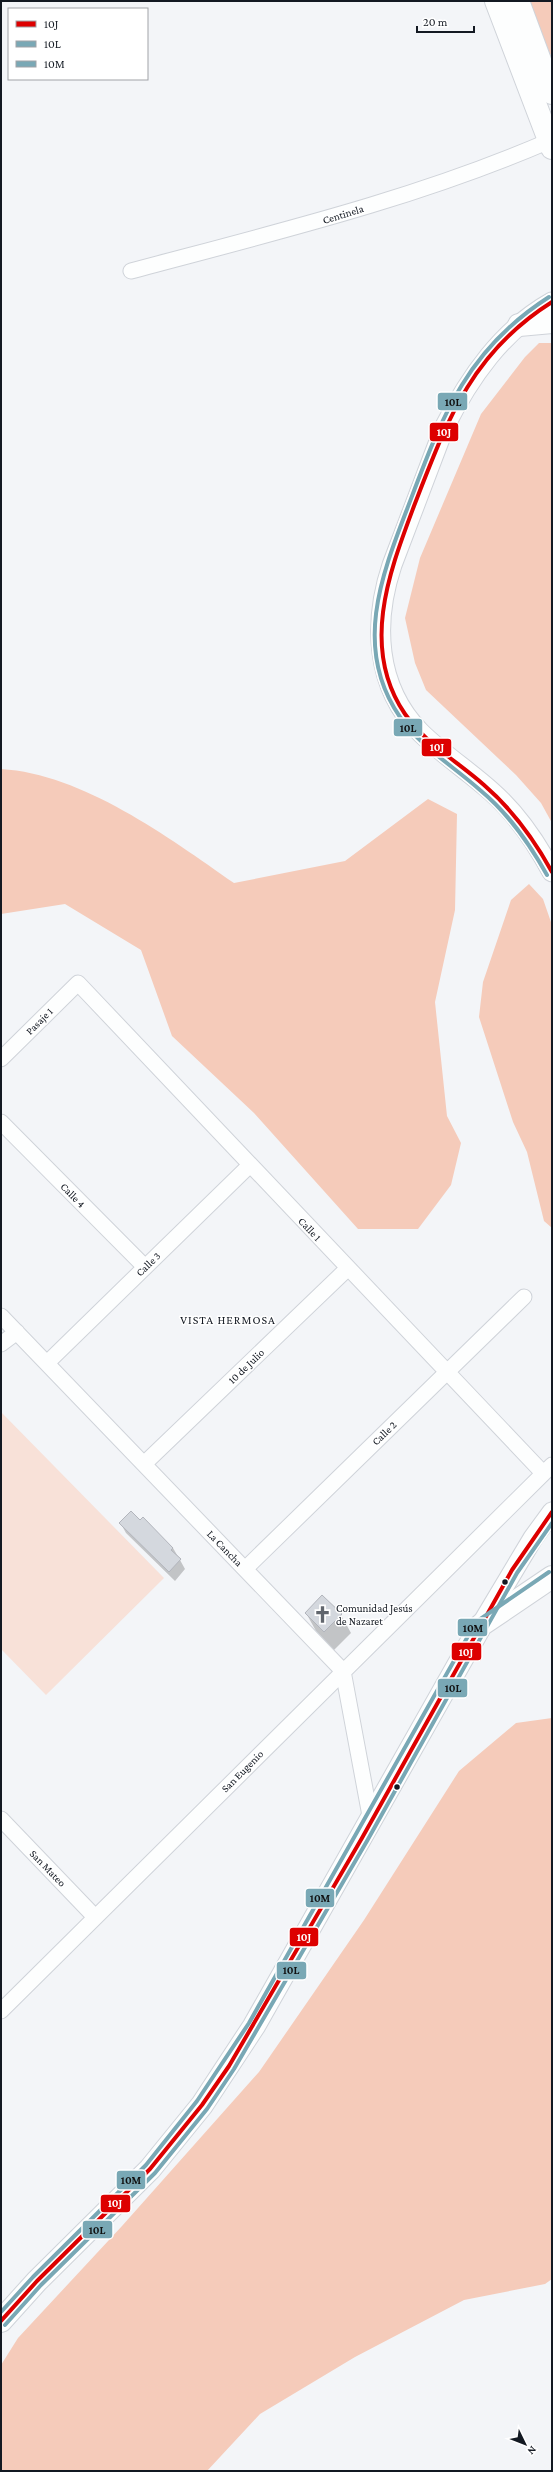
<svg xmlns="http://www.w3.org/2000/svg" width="553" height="2472" font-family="'Crimson Pro',serif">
	<rect width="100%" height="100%" fill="#f3f5f8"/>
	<!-- green -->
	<path fill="#f8e1d8" d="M1,1412L164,1578L46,1695L1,1649Z"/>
	<!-- forest -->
	<path fill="#f5cbba" d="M529,1H552V59Z
		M539,343H552V823L541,803L516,775L426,690L415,663L405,618L420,558L481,414L525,357Z
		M1,769C83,774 168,837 234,883L345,861L428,799L457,814L455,910L435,1002L447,1116L461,1143L451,1185L418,1229H358L254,1113L172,1036L141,950L65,904L1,914Z
		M529,884L543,899L552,925V1228L544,1221L527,1152L513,1122L479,1017L483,982L511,900Z
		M552,1718V2279L545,2284L464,2300L355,2357L260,2414L207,2471H1V2365L18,2338L122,2226L259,2072L364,1920L459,1771L516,1723Z"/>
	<!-- shadow -->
	<path fill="#0003" d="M140,1521L173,1548L180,1560L185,1569L175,1581L126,1533L121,1524Z
		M306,1613L341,1615L351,1633L334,1650L316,1631Z"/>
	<!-- building -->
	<path fill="#d4d8de" stroke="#b2b5bc" d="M131,1511L140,1520L143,1517L173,1548L171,1550L181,1559L169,1572L119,1523Z
		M322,1595L342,1614L324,1632L305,1613Z"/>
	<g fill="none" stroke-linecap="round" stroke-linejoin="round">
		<defs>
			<path id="minor" d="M131,271C273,233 415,199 549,141
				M1,1059L78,983L543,1473
				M1,1122L145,1267
				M1,1316L343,1671L371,1821
				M1,1344L17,1332
				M47,1363L250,1165
				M144,1464L347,1269
				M245,1569L524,1297
				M1,1819L95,1917
				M1,2011L552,1465"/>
			<path id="tertiary" d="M552,302C502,330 469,378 444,428L392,565C373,622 375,686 420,732C442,754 469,771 492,792C518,815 536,842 552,872
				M481,1625L533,1538L552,1512"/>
			<path id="secondary" d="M496,1L552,148
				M518,1L552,93
				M519,325L552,322
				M1,2321L37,2281L150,2169L202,2105L254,2026L481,1625L552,1577"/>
		</defs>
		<!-- minor casing -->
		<use href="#minor" stroke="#cfd3d9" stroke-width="17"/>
		<!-- tertiary casing -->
		<use href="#tertiary" stroke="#cfd3d9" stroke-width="21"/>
		<!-- secondary casing -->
		<use href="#secondary" stroke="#cfd3d9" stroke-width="24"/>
		<!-- minor -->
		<use href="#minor" stroke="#fdfefe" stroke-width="15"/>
		<!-- tertiary -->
		<use href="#tertiary" stroke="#fdfefe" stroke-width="19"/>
		<!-- secondary -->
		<use href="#secondary" stroke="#fdfefe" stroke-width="22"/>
		<defs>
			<path id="bus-1" d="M552,302C471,353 447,421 414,506C389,573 360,648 405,714C426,744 458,762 484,785C513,810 534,839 552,872
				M1,2321L37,2281L150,2169L202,2105L229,2066L362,1838L512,1570L552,1512"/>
			<path id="bus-2" d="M547,875C529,843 509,814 480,790C453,766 421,747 400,717C352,648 382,574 409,504C442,417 466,350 549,297
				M5,2325L41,2285L155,2173L207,2109L234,2069L367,1841L517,1573L552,1523"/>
			<path id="bus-3" d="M1,2312L33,2277L146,2165L197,2101L249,2023L476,1622L549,1572"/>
		</defs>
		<!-- bus-1 casing -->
		<use href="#bus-1" stroke="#fff" stroke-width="7"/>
		<!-- bus-2 casing -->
		<use href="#bus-2" stroke="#fff" stroke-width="7"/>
		<!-- bus-3 casing -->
		<use href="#bus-3" stroke="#fff" stroke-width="7"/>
		<!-- bus-1 -->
		<use href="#bus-1" stroke="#d00" stroke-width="4"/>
		<!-- bus-2 -->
		<use href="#bus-2" stroke="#79a8b5" stroke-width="4"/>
		<!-- bus-3 -->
		<use href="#bus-3" stroke="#79a8b5" stroke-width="4"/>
	</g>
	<!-- icons -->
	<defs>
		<symbol id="church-bare" viewBox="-9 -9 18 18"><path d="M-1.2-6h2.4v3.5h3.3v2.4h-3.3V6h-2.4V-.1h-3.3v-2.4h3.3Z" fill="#61666d" stroke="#fff" stroke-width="2.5" paint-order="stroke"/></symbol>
	</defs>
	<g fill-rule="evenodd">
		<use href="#church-bare" x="310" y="1602" width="25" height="25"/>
	</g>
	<!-- markers -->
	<g fill="#131922" stroke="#fff" stroke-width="1.5">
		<circle cx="505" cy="1582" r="3.5"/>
		<circle cx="397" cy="1787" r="3.5"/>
	</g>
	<g text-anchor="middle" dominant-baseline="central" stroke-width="3" stroke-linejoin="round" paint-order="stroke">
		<!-- street labels -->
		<g font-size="11" fill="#131922" stroke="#fff">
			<text transform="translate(343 214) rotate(-17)">Centinela</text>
			<text transform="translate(39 1021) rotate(-45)">Pasaje 1</text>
			<text transform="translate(73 1195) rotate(45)">Calle 4</text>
			<text transform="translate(310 1229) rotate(47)">Calle 1</text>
			<text transform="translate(148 1264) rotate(-44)">Calle 3</text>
			<text transform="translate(246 1366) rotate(-44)">10 de Julio</text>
			<text transform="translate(384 1433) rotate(-44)">Calle 2</text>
			<text transform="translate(225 1548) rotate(46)">La Cancha</text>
			<text transform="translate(242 1771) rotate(-45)">San Eugenio</text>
			<text transform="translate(48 1868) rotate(46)">San Mateo</text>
		</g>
		<!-- poi labels -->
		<g font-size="11" fill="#131922" stroke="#fff" text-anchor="start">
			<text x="336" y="1608">Comunidad Jesús<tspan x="336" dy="13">de Nazaret</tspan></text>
		</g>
		<!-- neighbourhood labels -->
		<g font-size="12" letter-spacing="1" fill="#131922" stroke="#fff">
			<text x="228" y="1320">VISTA HERMOSA</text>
		</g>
	</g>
	<g stroke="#fff" stroke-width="1.5">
		<rect x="437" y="392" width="31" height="19" rx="4" fill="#79a8b5"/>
		<rect x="429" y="422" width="30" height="20" rx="4" fill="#d00"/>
		<rect x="393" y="718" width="30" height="19" rx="4" fill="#79a8b5"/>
		<rect x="421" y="738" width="31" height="19" rx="4" fill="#d00"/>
		<rect x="457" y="1618" width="31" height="19" rx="4" fill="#79a8b5"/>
		<rect x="451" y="1642" width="31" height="19" rx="4" fill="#d00"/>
		<rect x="437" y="1678" width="31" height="20" rx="4" fill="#79a8b5"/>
		<rect x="305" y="1888" width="30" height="20" rx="4" fill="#79a8b5"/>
		<rect x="289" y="1927" width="30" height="20" rx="4" fill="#d00"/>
		<rect x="276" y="1961" width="31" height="19" rx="4" fill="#79a8b5"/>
		<rect x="116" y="2170" width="30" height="20" rx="4" fill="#79a8b5"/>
		<rect x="100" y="2194" width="31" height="19" rx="4" fill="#d00"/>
		<rect x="82" y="2220" width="31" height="19" rx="4" fill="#79a8b5"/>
	</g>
	<g font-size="11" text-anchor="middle" font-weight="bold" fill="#fff">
		<text x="444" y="436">10J</text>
		<text x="437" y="751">10J</text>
		<text x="466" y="1656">10J</text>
		<text x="304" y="1941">10J</text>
		<text x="115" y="2207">10J</text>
	</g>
	<g font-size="11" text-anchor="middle" font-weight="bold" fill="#111">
		<text x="453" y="406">10L</text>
		<text x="408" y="732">10L</text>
		<text x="473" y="1632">10M</text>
		<text x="453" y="1692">10L</text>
		<text x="320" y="1902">10M</text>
		<text x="291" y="1974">10L</text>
		<text x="131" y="2184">10M</text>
		<text x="97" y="2234">10L</text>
	</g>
	<!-- border -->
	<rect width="553" height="2472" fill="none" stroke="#131922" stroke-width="4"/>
	<!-- legend -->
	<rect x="8" y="8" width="140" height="72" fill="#ffffff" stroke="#a1a3a7"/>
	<rect x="16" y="21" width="20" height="6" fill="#dd0000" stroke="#a1a3a7"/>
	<text x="44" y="28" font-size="12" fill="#131922">10J</text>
	<rect x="16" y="41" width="20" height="6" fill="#79a8b5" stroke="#a1a3a7"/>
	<text x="44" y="48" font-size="12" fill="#131922">10L</text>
	<rect x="16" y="61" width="20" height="6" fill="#79a8b5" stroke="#a1a3a7"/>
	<text x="44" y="68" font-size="12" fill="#131922">10M</text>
	<!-- north arrow -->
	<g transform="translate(525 2444) rotate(133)" stroke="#ffffff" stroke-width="3" paint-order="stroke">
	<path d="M0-3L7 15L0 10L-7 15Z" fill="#131922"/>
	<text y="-6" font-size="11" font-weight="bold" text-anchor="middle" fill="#131922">N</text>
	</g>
	<!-- scale -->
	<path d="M417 26v6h57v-6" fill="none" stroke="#131922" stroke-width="2"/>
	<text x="423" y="26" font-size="12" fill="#131922" stroke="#ffffff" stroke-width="3" paint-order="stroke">20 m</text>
</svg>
